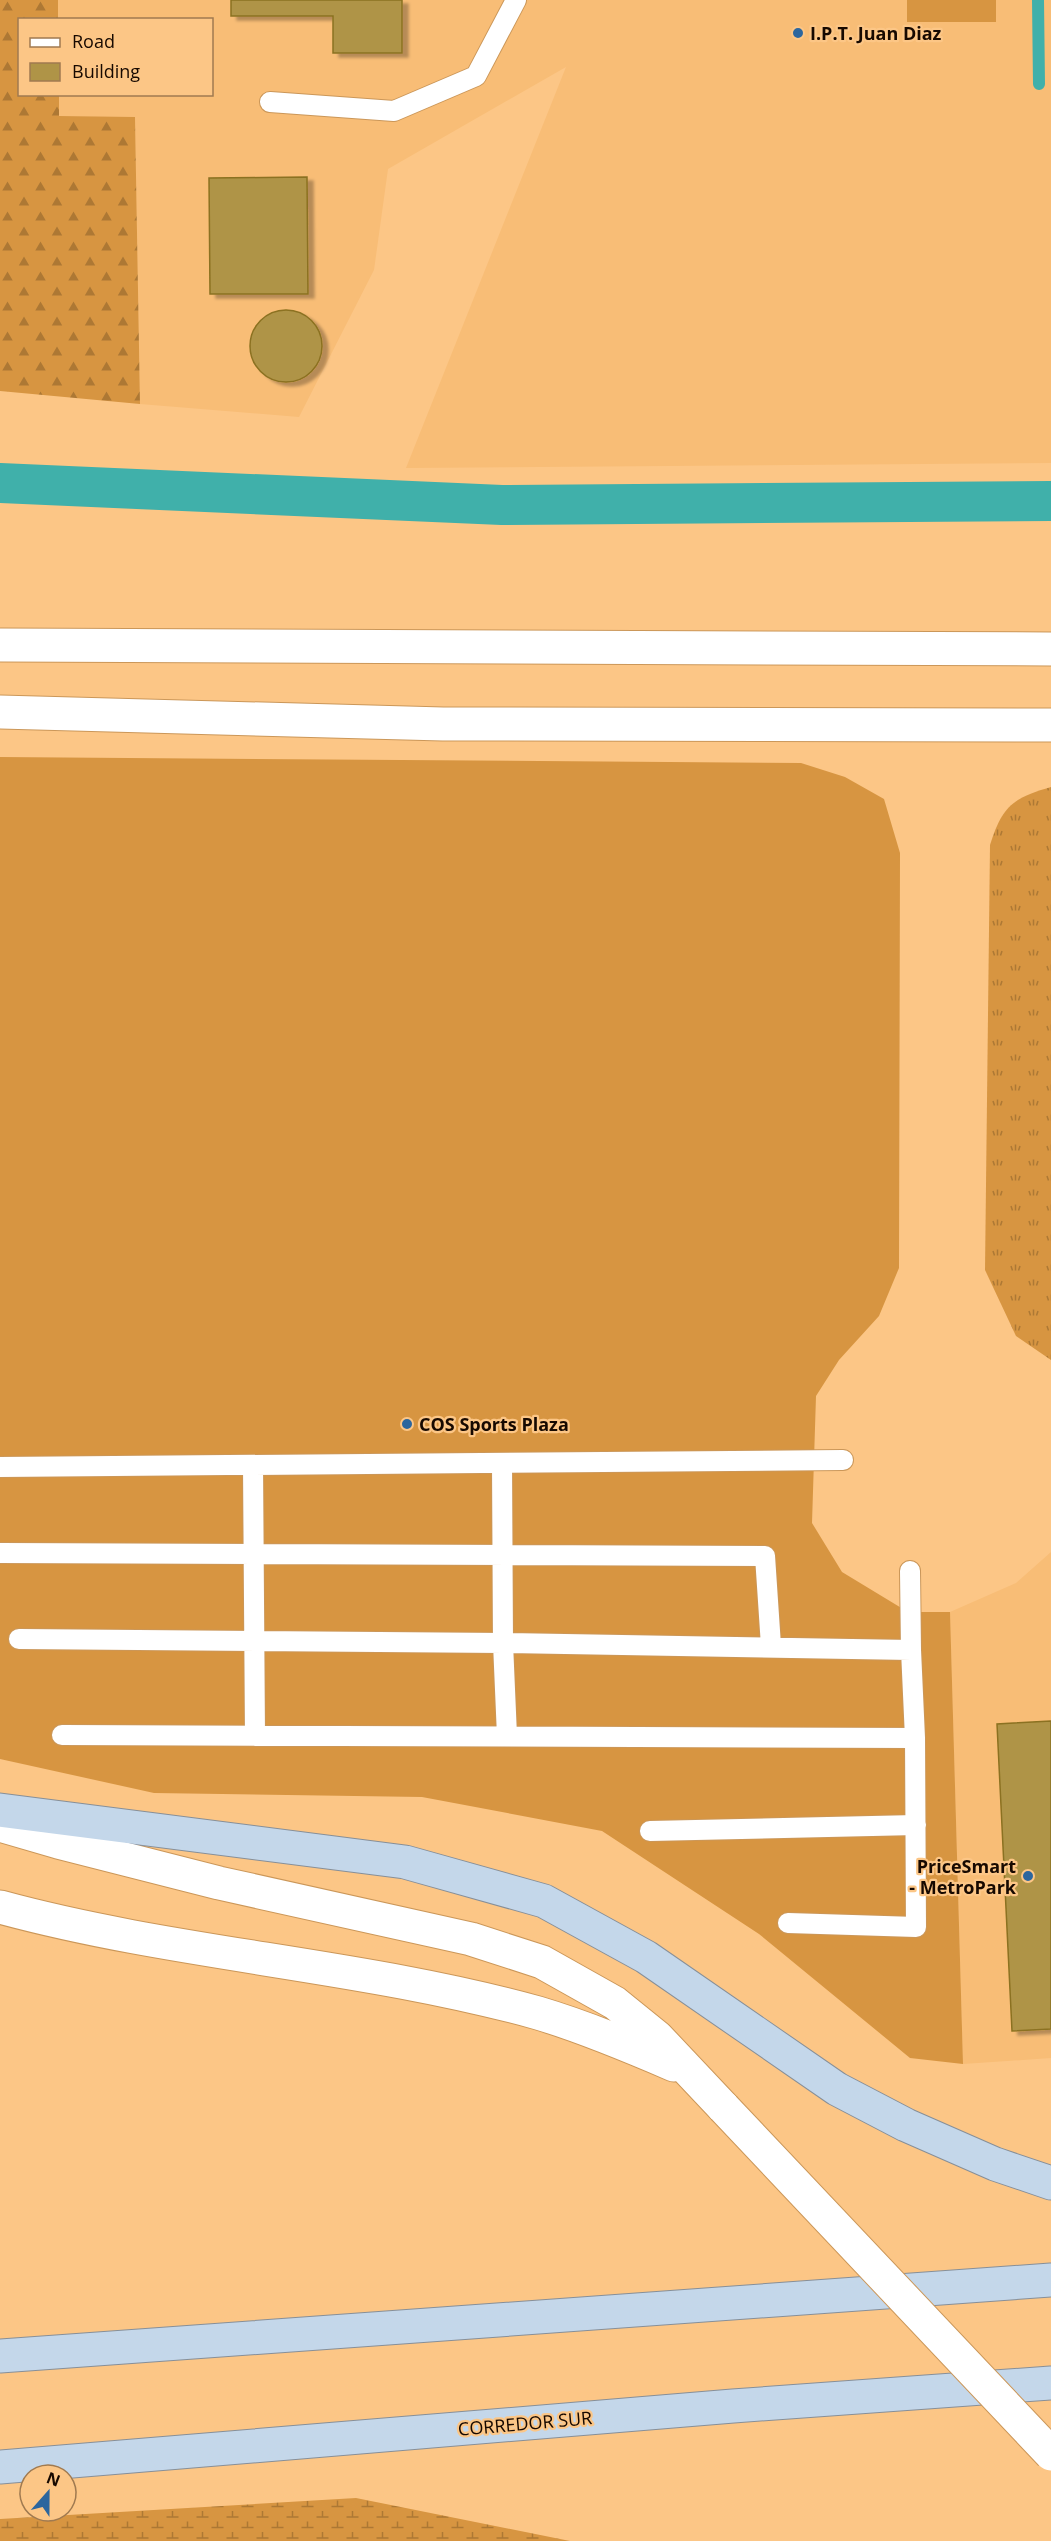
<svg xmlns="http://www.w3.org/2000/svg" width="1051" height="2541" font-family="'Open Sans',sans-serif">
	<defs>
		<pattern id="grass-tufts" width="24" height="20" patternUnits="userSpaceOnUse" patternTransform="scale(1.5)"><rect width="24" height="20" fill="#d79541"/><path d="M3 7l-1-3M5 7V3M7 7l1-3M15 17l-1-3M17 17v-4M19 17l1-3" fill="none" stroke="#ad7834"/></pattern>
		<pattern id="forest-firs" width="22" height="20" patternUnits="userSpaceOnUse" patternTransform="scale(1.5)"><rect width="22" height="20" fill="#d79541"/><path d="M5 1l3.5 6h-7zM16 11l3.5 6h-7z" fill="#ad7834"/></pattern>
		<pattern id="wetland-marsh" width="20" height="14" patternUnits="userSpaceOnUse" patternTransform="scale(1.5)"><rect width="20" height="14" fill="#d79541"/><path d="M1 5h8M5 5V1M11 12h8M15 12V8" fill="none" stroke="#ad7834"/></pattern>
		<filter id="shadow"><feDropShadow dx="6" dy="4" stdDeviation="1.5" flood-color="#0004"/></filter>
	</defs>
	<rect width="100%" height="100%" fill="#fcc686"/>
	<!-- built -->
	<path fill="#f8bd76" d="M58,0H1051V463L406,468L566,67L388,169L374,270L299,417L140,404L135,118L59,116V95L212,94V20L58,19Z
		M1051,1552V2058L963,2064L950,1612L1016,1583Z"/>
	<!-- grass -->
	<path fill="url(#grass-tufts)" d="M1051,787V1360L1016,1336L985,1270L990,845C1002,807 1012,798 1051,787Z"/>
	<!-- forest -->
	<path fill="url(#forest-firs)" d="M0,0H58V19L20,20V94L59,95V116L135,117L140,404L0,391Z"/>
	<!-- wetland -->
	<path fill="url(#wetland-marsh)" d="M356,2498L570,2541H0V2519Z"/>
	<!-- pitch -->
	<path fill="#d79541" d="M907,0H996V22H907Z
		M0,757L801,763L845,777L884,799L900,853L899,1268L879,1316L839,1360L816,1396L812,1523L842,1572L908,1612H950L963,2064L910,2058L759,1934L602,1831L422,1797L154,1793L0,1759Z"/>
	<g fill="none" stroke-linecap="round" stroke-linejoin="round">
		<!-- stream -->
		<path stroke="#40b0aa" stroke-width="12" d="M1038,0L1039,84"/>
		<!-- canal -->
		<path stroke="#40b0aa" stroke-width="40" d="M0,483L502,505L1051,501"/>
	</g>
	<!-- building -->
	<path fill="#af9447" stroke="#8b7120" stroke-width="1.5" filter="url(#shadow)" d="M231,0H402V53H333V16H231Z
		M307,177L308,294H210L209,178Z
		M250 346a36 36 0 1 1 72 0a36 36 0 1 1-72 0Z
		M1051,1721V2029L1012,2031L997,1724Z"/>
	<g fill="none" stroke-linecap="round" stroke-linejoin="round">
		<defs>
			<path id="service" d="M270,102L394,111L476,76L516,0
				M502,1463L503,1643L507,1736
				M253,1465L255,1736
				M0,1467L843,1460
				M0,1553L765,1556L771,1646
				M910,1571L911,1650
				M19,1639L503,1643L911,1650L915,1738L916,1927L788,1923
				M62,1735L915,1738
				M650,1831L916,1825"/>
			<path id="minor" d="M0,645L1051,649
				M0,712L443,724L1051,725
				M0,1825L58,1842L219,1883L471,1939L542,1962L615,2003L657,2037L724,2108
				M0,1907C176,1955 362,1964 538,2013C585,2027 630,2046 674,2065"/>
			<path id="motorway" d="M0,1810L405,1862L544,1901L646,1957L837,2089L906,2125L995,2164L1051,2183
				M0,2356L1051,2280
				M0,2467L733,2406L1051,2383"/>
		</defs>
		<!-- service casing -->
		<use href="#service" stroke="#cb9759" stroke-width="22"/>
		<!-- minor casing -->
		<use href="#minor" stroke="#cb9759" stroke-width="35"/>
		<!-- motorway casing -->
		<use href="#motorway" stroke="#878f98" stroke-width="35"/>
		<!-- service -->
		<use href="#service" stroke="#fff" stroke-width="20"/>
		<!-- minor -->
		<use href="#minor" stroke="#fff" stroke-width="33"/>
		<!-- motorway -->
		<use href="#motorway" stroke="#c4d7ea" stroke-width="33"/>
		<defs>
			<path id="minor-bridge" d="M724,2108L1051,2454"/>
		</defs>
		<!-- minor-bridge casing -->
		<use href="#minor-bridge" stroke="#cb9759" stroke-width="35" stroke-linecap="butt"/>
		<!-- minor-bridge -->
		<use href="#minor-bridge" stroke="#fff" stroke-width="33"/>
	</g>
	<!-- markers -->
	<g fill="#2c669e" stroke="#fcc686" stroke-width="2">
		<circle cx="798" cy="33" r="6"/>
		<circle cx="407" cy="1424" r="6"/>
		<circle cx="1028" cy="1876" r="6"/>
	</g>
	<g text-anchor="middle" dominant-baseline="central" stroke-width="4.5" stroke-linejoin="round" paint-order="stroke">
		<!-- poi labels -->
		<g font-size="18" font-weight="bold" fill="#170900" stroke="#fcc686" text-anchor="start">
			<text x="810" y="33">I.P.T. Juan Diaz</text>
			<text x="419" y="1424">COS Sports Plaza</text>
			<text x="1016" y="1866" text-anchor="end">PriceSmart<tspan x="1016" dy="21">- MetroPark</tspan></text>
		</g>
		<!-- street labels -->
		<g font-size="18" fill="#170900" stroke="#fcc686">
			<text transform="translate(525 2423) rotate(-5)">CORREDOR SUR</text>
		</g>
	</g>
	<!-- legend -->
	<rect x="18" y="18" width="195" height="78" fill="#fcc686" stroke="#a07a50" stroke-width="1.5"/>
	<rect x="30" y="38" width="30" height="9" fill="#ffffff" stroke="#a07a50" stroke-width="1.5"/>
	<text x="72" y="48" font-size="18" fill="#170900">Road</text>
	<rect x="30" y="63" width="30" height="18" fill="#af9447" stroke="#a07a50" stroke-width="1.5"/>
	<text x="72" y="78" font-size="18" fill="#170900">Building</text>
	<!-- north arrow -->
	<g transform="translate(48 2493) rotate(21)"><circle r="28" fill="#fcc686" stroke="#a07a50" stroke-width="1.5"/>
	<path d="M0-4.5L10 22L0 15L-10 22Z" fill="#2c669e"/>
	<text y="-9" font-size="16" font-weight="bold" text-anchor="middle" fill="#170900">N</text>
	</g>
</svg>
